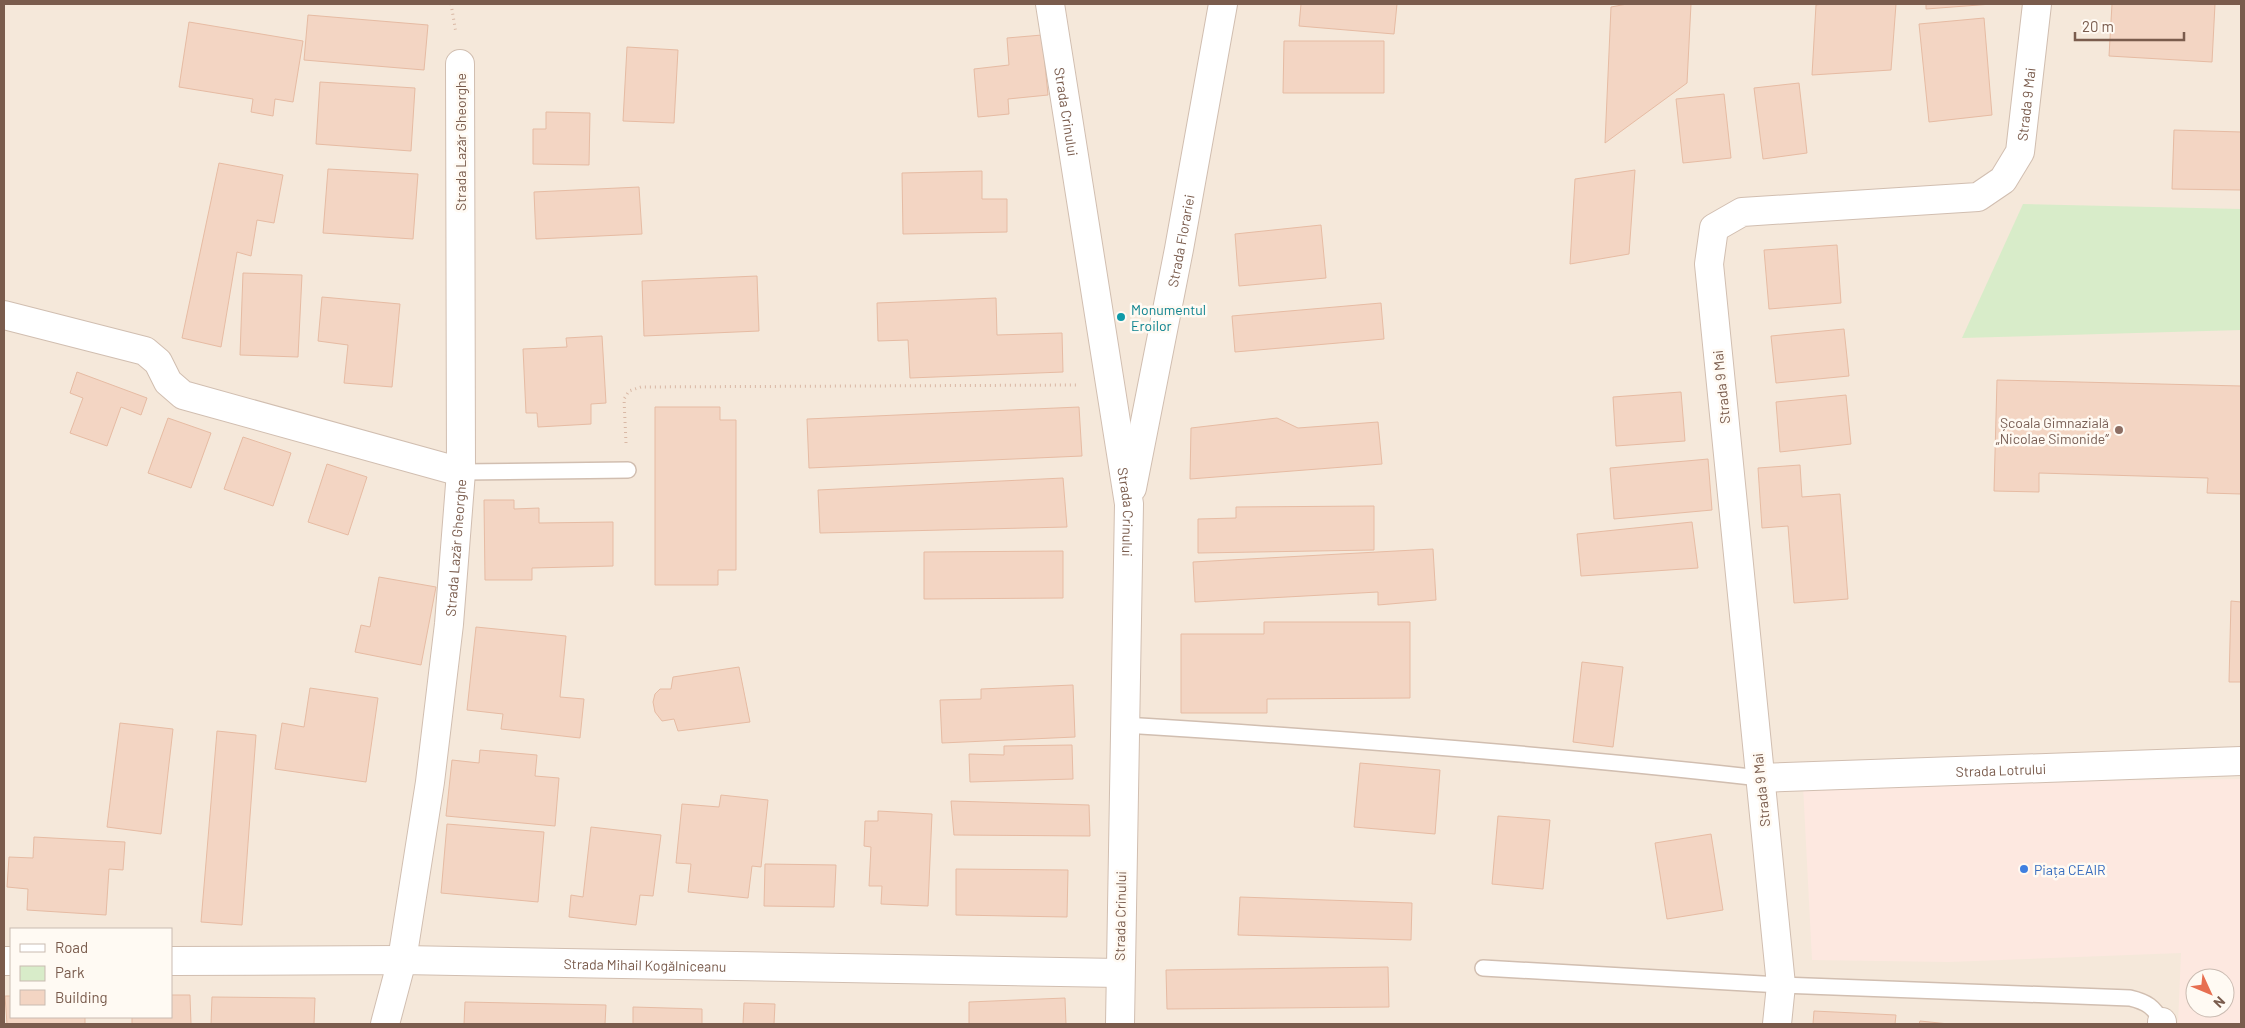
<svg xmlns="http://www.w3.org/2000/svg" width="2245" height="1028" font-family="Barlow,sans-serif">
	<rect width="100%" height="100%" fill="#fdf6ec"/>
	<!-- residential -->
	<path fill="#f5e8da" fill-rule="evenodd" d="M4,4H2241V1024H4ZM11,929H171V1017H11ZM2195,978H2225V1008H2195Z"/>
	<!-- commercial -->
	<path fill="#fde8e0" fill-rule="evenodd" d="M2241,779V1024H2178L2181,953L1949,962L1812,960L1803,785ZM2195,978H2225V1008H2195Z"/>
	<!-- green -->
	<path fill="#d8ecc9" d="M2023,204L2241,209V330L1962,338Z"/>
	<!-- building -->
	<path fill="#f3d5c3" stroke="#e6bba3" d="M1301,4H1397L1394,34L1299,26Z
		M1627,4H1691L1687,83L1605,143L1611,7Z
		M1822,4H1896L1891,70L1812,75L1816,5Z
		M1926,4H1992L1926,9Z
		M2112,4H2215L2212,62L2109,56Z
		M308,15L428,25L424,70L304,60Z
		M1984,18L1992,115L1929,122L1919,24Z
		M189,22L303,41L293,102L275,99L273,116L251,112L253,99L179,87Z
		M1042,35L1048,95L1008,99L1009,114L978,117L974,69L1009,65L1007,38Z
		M1284,41H1384V93H1283Z
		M627,47L678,50L674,123L623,121Z
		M320,82L415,88L411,151L316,144Z
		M1799,83L1807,153L1763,159L1754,88Z
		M1724,94L1731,158L1683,163L1676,99Z
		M546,112L590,113L589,165L533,164V129H546Z
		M2174,130L2241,132V190L2172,189Z
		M219,163L283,175L274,223L257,220L251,256L237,252L221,347L182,338Z
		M328,169L418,174L413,239L323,233Z
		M1635,170L1629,254L1570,264L1575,179Z
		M982,171V199H1007V232L903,234L902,173Z
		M639,187L642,234L536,239L534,192Z
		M1321,225L1326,278L1239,286L1235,234Z
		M1837,245L1841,303L1769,309L1764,250Z
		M243,273L302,275L298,357L240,355Z
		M757,276L759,331L644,336L642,281Z
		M322,297L400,304L392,387L344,383L348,345L318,341Z
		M996,298L997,335L1062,333L1063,372L910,378L908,340L878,341L877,303Z
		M1381,303L1384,339L1235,352L1232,316Z
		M1844,329L1849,376L1776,383L1771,336Z
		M602,336L606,403L591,404V424L538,427L537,413H526L523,349L567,347L566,338Z
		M77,372L147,398L141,415L121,407L107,446L70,433L83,398L70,393Z
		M1997,380L2241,386V494L2207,493L2208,478L2039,473V492L1994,491Z
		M1681,392L1685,441L1616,446L1613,397Z
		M1846,395L1851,444L1780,452L1776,402Z
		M655,407H720V420H736V570H718V585H655Z
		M1079,407L1082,456L809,468L807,419Z
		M168,418L211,433L191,488L148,473Z
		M1277,418L1298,428L1378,422L1382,464L1190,479L1191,428Z
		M243,437L291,453L273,506L224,489Z
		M1708,459L1712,510L1614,519L1610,468Z
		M327,464L367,477L348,535L308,522Z
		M1800,465L1802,497L1840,494L1848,599L1794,603L1788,526L1762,528L1758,468Z
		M1063,478L1067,527L820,533L818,490Z
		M484,500H514V509L539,508V523L613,522V566L532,568V580H485Z
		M1374,506V550L1198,553V519L1236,518V507Z
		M1692,522L1698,568L1581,576L1577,534Z
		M1433,549L1436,600L1378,605V592L1195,602L1193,562Z
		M1063,551V598L924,599V552Z
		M379,577L436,587L421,665L355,652L361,625L370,627Z
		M2231,601L2241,602V682H2229Z
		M1264,622H1410V698L1267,699V713H1181V634H1264Z
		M476,627L566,636L560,697L584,699L580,738L501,729L503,714L467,710Z
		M1582,662L1623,667L1613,747L1573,742Z
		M739,667L750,722L678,731L674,719L662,721L655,712L653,702L655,694L660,689H671L673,677Z
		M1073,685L1075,737L942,743L940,700L981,699V689Z
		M310,688L378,698L366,782L275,769L282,723L304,727Z
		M120,723L173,729L161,834L107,827Z
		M217,731L256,735L242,925L201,922Z
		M1072,745L1073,779L970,782L969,754L1004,755V746Z
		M480,750L537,755L535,776L559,778L555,826L446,816L452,760L479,763Z
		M1360,763L1440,770L1435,834L1354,827Z
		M721,795L768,800L761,867L752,866L748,898L688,892L691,864L676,863L682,804L719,807Z
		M951,801L1089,805L1090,836L954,835Z
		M878,811L932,814L928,906L881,904L882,886H869L871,847L864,846L865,821H878Z
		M1498,816L1550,820L1543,889L1492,884Z
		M447,824L544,832L538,902L441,893Z
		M591,827L661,835L653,896L640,895L636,925L569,917L571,895L583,897Z
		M1711,834L1723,910L1667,919L1655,843Z
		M34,837L125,842L123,870L109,869L106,915L27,910L28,889L7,887L9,857L33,858Z
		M765,864L836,865L834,907L764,906Z
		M956,869L1068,870L1067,917L956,915Z
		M1240,897L1412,903L1411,940L1238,935Z
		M1388,967L1389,1007L1167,1009L1166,970Z
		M171,995H190L191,1024H132V1017H171Z
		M5,996H11V1017H85V1024H7Z
		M212,997L315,998L314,1024H211Z
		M1065,998L1066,1024H969V1002Z
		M465,1002L606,1005L605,1024H464Z
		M744,1003L775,1004L774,1024H713H743Z
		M633,1007L702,1009V1024H633Z
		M1814,1011L1896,1015L1895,1024H1813Z
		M1920,1021L1949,1024H1919Z"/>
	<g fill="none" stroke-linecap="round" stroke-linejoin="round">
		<defs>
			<path id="service" d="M461,472L628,470
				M1124,725C1337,738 1548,754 1760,778
				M1483,968L1781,985L2130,998C2147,1002 2154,1007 2162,1022"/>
			<g id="minor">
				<path id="s1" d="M1050,4L1129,504L1120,1024"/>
				<path d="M4,315L145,351L158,362L168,382L183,395L461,472"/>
				<path id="s2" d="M1132,488L1179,249L1223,4"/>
				<path id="s3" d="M1760,778L2241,761"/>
				<path d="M4,961H11"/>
				<path id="s4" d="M171,961L402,960L1119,973"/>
				<path id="s5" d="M385,1024L402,960L430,782L449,624L461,472L460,64"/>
				<path id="s6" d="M1777,1024L1781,985L1709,264L1714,228L1742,212L1978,197L2003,180L2020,152L2037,4"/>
				<path d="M2162,1024V1022"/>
			</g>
		</defs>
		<!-- service casing -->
		<use href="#service" stroke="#d1beb0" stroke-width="18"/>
		<!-- minor casing -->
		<use href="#minor" stroke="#d1beb0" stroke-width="30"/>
		<!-- path -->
		<path stroke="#d9b8a5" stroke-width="3" stroke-dasharray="1 4" stroke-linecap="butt" d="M451,4L456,33
			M626,443L624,399L629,391L641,387L1078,385"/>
		<!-- service -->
		<use href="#service" stroke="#fff" stroke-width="15"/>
		<!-- minor -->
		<use href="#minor" stroke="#fff" stroke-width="28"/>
	</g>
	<!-- markers -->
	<circle fill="#0f9aa8" stroke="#fffaf3" stroke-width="2" cx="1121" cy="317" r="5"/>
	<circle fill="#8d6e63" stroke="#fffaf3" stroke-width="2" cx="2119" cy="430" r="5"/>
	<circle fill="#3f7fe0" stroke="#fffaf3" stroke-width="2" cx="2024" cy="869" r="5"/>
	<g text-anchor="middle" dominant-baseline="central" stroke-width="5" stroke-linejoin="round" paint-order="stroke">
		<!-- street labels -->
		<g font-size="14" fill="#7a5c4d" stroke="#fffaf3">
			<text stroke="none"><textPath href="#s6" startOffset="1180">Strada 9 Mai</textPath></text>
			<text stroke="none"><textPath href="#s1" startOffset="109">Strada Crinului</textPath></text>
			<text transform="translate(460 142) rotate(-90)">Strada Lazăr Gheorghe</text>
			<text stroke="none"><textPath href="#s2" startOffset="252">Strada Florariei</textPath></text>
			<text transform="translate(1721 387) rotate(-96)">Strada 9 Mai</text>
			<text stroke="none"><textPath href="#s1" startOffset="514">Strada Crinului</textPath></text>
			<text stroke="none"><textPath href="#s5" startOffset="482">Strada Lazăr Gheorghe</textPath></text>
			<text stroke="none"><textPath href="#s3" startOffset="241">Strada Lotrului</textPath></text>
			<text transform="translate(1761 790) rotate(-96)">Strada 9 Mai</text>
			<text transform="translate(1120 916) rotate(-89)">Strada Crinului</text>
			<text stroke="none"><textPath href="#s4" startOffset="474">Strada Mihail Kogălniceanu</textPath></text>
		</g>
		<!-- culture labels -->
		<g font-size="14" fill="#0d838f" stroke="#fffaf3" text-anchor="start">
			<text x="1131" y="309">Monumentul<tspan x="1131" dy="16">Eroilor</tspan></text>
		</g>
		<!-- education labels -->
		<g font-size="14" fill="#785e54" stroke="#fffaf3" text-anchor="end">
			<text x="2109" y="422">Școala Gimnazială<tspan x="2109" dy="16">„Nicolae Simonide”</tspan></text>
		</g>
		<!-- shop labels -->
		<g font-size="14" fill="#366cbe" stroke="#fffaf3" text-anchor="start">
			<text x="2034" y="869">Piața CEAIR</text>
		</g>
	</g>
	<!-- border -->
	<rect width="2245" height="1028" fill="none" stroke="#7a5c4d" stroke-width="10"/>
	<!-- legend -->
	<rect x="10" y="928" width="162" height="90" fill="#fffaf3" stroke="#cabbb1"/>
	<rect x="20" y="944" width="25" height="8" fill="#ffffff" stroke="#cabbb1"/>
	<text x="55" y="953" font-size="15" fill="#7a5c4d">Road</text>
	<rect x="20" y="966" width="25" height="15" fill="#d8ecc9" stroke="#cabbb1"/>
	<text x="55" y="978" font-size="15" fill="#7a5c4d">Park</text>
	<rect x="20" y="990" width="25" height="15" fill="#f3d5c3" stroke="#cabbb1"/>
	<text x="55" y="1003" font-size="15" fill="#7a5c4d">Building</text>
	<!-- north arrow -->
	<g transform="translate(2210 993) rotate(134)"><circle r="24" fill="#fffaf3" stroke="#cabbb1"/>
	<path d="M0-4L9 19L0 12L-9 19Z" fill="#e76f51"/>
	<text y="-8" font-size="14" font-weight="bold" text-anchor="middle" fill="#7a5c4d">N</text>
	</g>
	<!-- scale -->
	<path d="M2075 32v8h109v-8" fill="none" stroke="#7a5c4d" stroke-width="2.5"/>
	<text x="2082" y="32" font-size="15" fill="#7a5c4d" stroke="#fffaf3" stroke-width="4" paint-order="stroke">20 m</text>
</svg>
